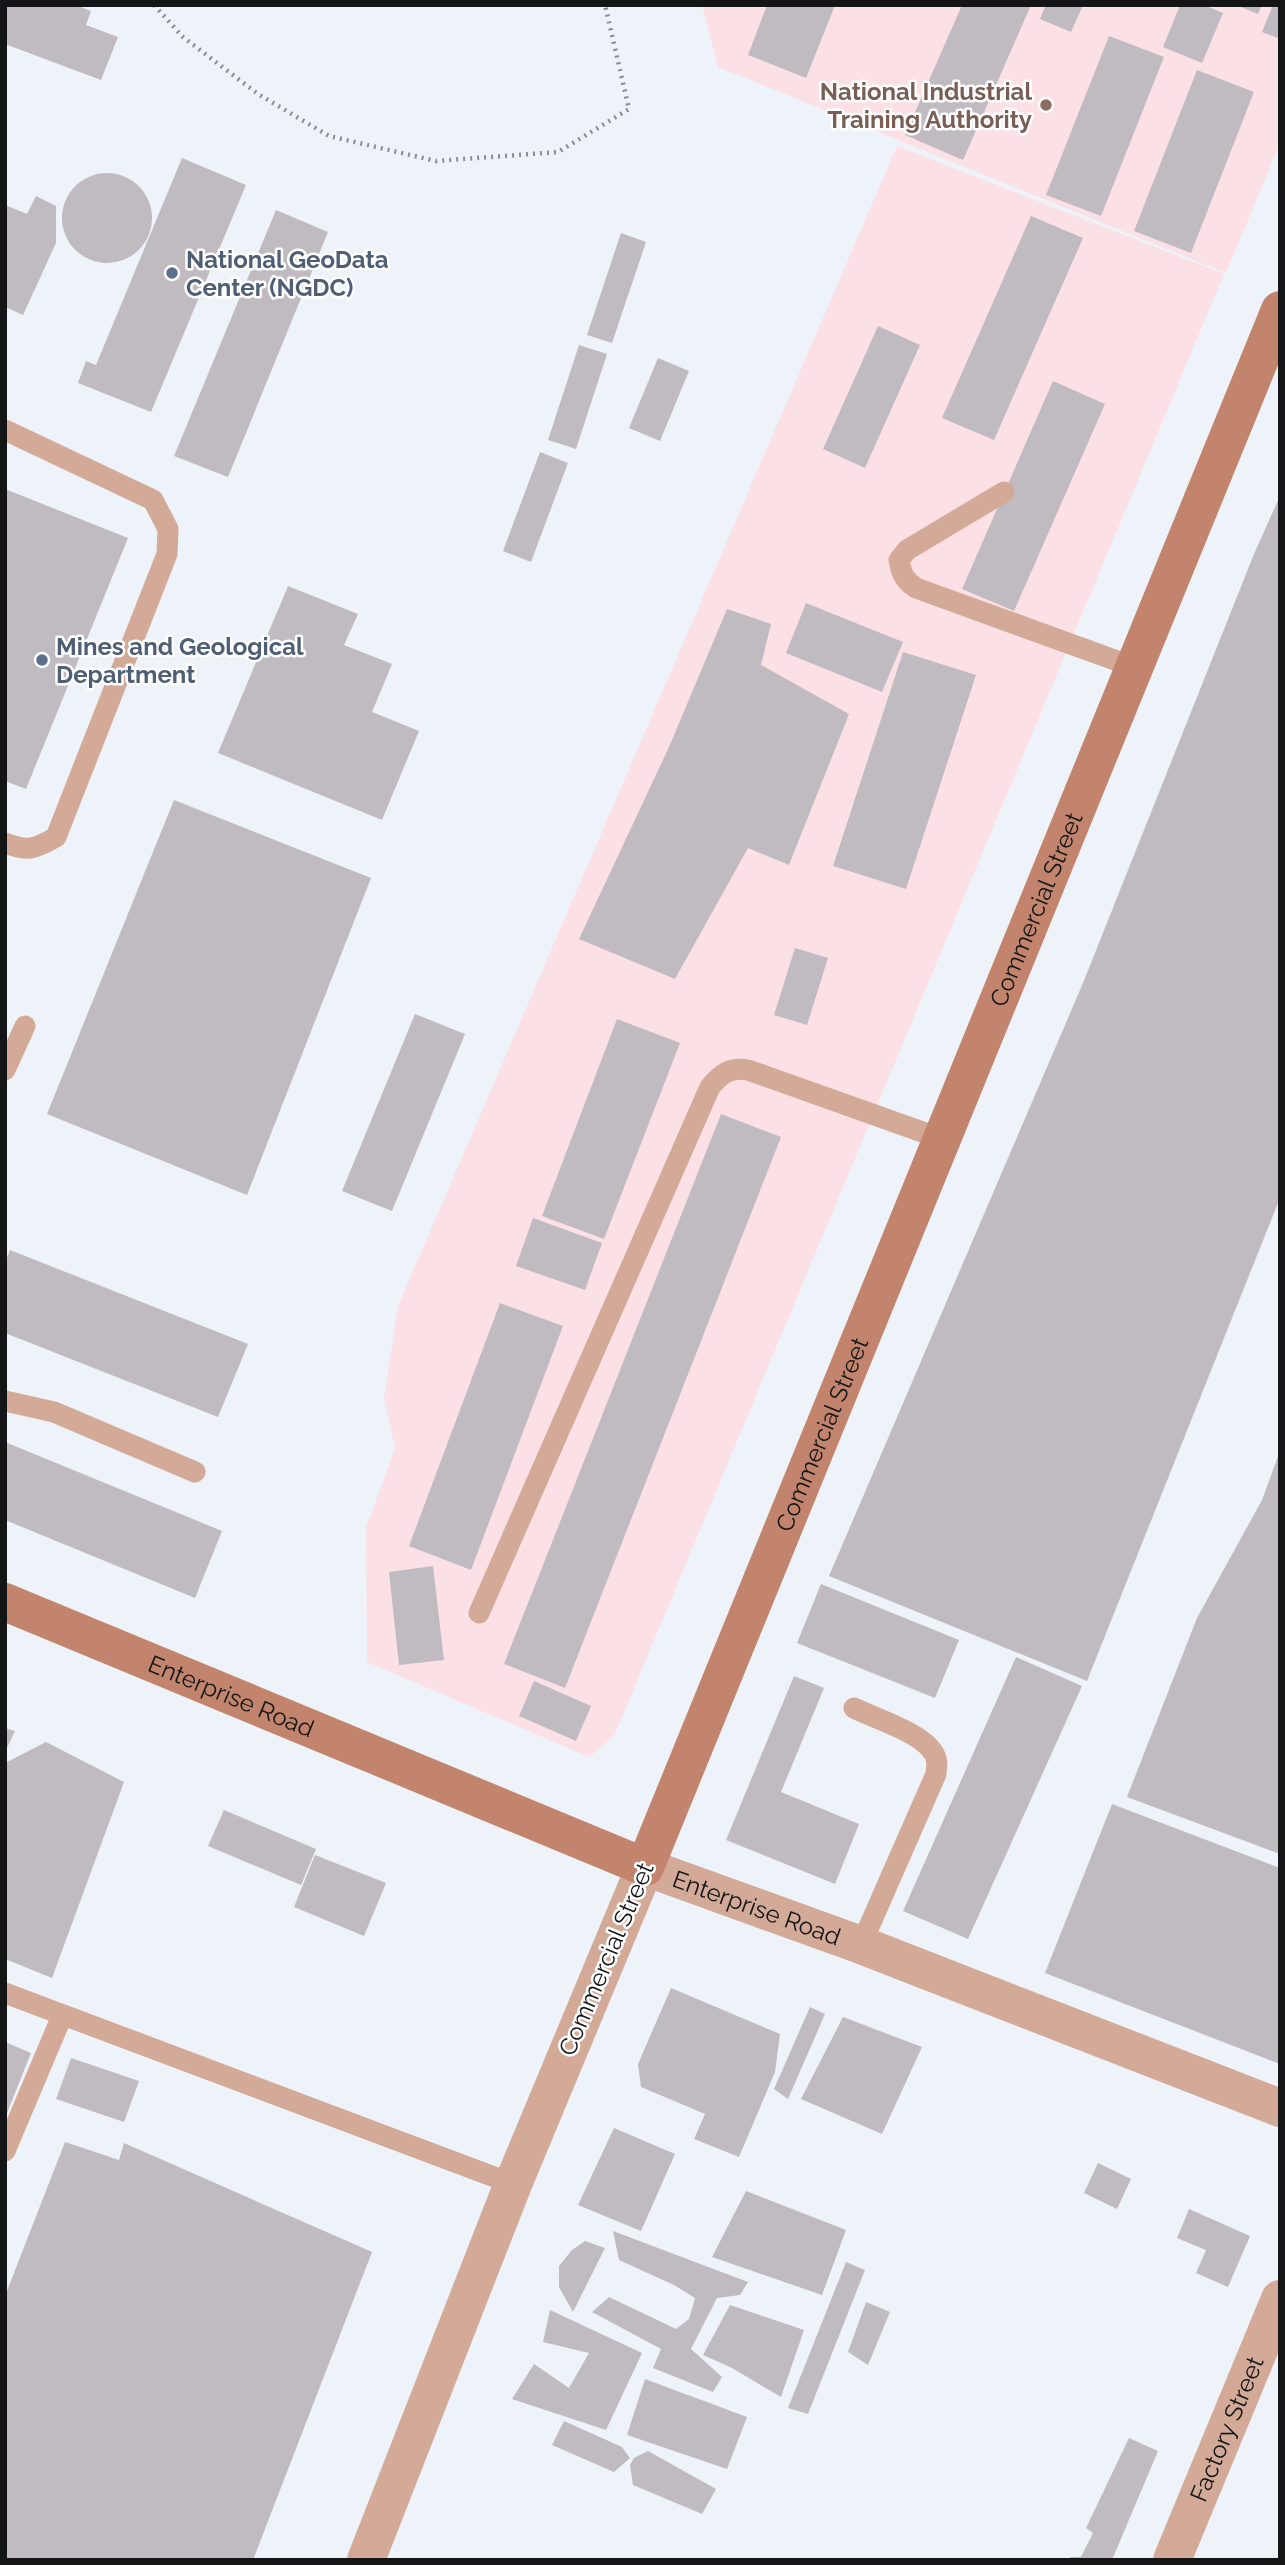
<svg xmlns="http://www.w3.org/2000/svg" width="1285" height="2565" font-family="Raleway,sans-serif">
	<rect width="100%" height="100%" fill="#edf3f8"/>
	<!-- education -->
	<path fill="#fbe0e6" d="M702,5H1280V143L1226,273L718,67Z
		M897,146L1224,274L614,1736L589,1757L367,1662L366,1528L395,1448L384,1398L398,1306Z"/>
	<!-- building -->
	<path fill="#c0bbc0" d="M5,5H75L91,11L86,25L118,37L101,80L5,44Z
		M767,5H835L806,78L748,55Z
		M962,5H1031L963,160L905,135Z
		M1046,5H1083L1071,32L1040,19Z
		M1180,5H1204L1223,13L1202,63L1163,47Z
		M1236,5H1262L1258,14Z
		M1273,5H1280V39L1262,32Z
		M1109,36L1164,57L1101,216L1046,195Z
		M1197,70L1254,92L1191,253L1134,231Z
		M182,158L246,185L151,412L78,383L86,361L96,365Z
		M62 218a45 45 0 1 1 90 0a45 45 0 1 1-90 0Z
		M36,196L56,206V243L23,315L5,307V205L27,214Z
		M276,210L328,232L228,477L174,456Z
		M1031,216L1083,238L994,440L942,418Z
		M621,233L646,242L612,343L587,335Z
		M878,326L920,345L865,468L823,449Z
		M579,345L607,354L576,449L548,440Z
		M658,358L689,371L660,441L629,428Z
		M1053,381L1105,404L1014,611L962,589Z
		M540,452L568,463L531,562L503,551Z
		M5,489L128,538L26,789L5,781Z
		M1280,496V1198L1087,1681L829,1576L1083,983L1254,554Z
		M288,586L358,614L344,645L392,664L372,712L419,731L382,820L218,753Z
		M806,603L903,642L882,692L786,653Z
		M727,609L771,624L761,665L849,714L789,865L748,848L675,979L579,939L669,747Z
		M903,652L976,675L906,889L833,866Z
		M174,800L371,878L247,1195L47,1114Z
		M795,948L828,958L807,1025L774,1015Z
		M415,1014L465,1034L392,1211L342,1191Z
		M617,1019L680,1043L604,1239L542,1216Z
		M721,1114L781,1137L565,1688L504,1664Z
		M533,1218L602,1243L585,1290L516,1266Z
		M10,1250L248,1344L218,1417L5,1333V1263Z
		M500,1303L563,1326L471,1570L409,1546Z
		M5,1442L222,1531L195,1598L5,1520Z
		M1280,1451V1854L1127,1797L1197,1618L1262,1500Z
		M433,1566L444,1660L399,1665L389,1572Z
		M821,1584L959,1640L935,1698L797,1643Z
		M1016,1657L1082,1686L968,1939L903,1911Z
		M794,1676L824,1688L781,1792L859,1824L835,1884L726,1840Z
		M534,1681L591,1706L576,1741L519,1716Z
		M5,1728L15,1731L5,1752Z
		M46,1742L124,1782L52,1978L5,1959V1763Z
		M1112,1804L1280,1868V2064L1045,1973Z
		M224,1810L316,1849L301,1885L208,1846Z
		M315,1855L386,1883L364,1936L294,1907Z
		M671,1988L780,2034L775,2072L739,2157L694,2139L705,2114L641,2087L638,2064Z
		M810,2007L825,2014L788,2099L774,2089Z
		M843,2017L922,2047L882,2134L801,2099Z
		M5,2042L31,2053L5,2118Z
		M71,2058L139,2081L124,2122L56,2099Z
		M614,2128L675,2154L641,2231L578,2205Z
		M65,2142L119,2160L124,2143L372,2252L253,2560H5V2296Z
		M1098,2163L1131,2179L1117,2209L1084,2193Z
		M746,2191L846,2230L822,2295L712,2257Z
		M1189,2209L1250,2236L1228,2287L1196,2273L1206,2250L1177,2238Z
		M613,2231L748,2282L740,2295L717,2298L691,2349L722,2377L713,2392L653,2368L661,2349L592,2312L609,2297L676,2329L689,2319L695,2298L674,2285L619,2260Z
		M585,2241L605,2248L573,2312L559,2287V2266L572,2250Z
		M846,2262L865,2270L808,2414L788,2408Z
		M866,2302L890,2312L868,2365L848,2352Z
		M730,2305L804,2330L781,2397L732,2368L703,2355Z
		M550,2310L642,2353L606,2430L512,2399L534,2364L569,2388L589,2353L543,2342Z
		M645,2379L747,2417L727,2469L627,2435Z
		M564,2421L622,2447L630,2458L614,2472L552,2445Z
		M1129,2438L1158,2451L1112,2560H1069L1070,2557H1081L1093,2533L1086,2528Z
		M648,2451L716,2489L702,2514L633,2485L630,2465L634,2458Z"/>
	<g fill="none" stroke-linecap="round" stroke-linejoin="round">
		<!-- path -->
		<path stroke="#8a8e91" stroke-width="4.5" stroke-dasharray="2 5" stroke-linecap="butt" d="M154,5L183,37L258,94L329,136L436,161L558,152L629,109L605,5"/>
		<!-- service -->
		<path stroke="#d3a998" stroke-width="21" d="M5,430L153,500L168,529L167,554L56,837C35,849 28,852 5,843
			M1004,492L907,550L899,560C901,573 905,581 916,588L1134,667
			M5,1070L25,1026
			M5,1401L54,1412L195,1472
			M479,1613L710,1087C722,1073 730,1067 748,1070L942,1139
			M854,1708C876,1719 920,1732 933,1752C938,1759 937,1765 936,1774L861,1945
			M5,1993L513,2184
			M5,2151L62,2016"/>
		<!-- minor -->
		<g stroke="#d3a998" stroke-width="38">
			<path id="s1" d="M366,2560L513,2184L645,1867L861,1945L1280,2108"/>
			<path id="s2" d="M1172,2560L1280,2299"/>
		</g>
		<!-- secondary -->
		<path stroke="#c2846c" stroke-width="38" id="s3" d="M5,1602L645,1867L1280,310"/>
	</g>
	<!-- markers -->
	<circle fill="#8d6e63" stroke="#fff" stroke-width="2.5" cx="1046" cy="105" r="7"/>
	<g fill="#5c6f8a" stroke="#fff" stroke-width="2.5">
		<circle cx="172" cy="273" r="7"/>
		<circle cx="42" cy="660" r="7"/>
	</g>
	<g text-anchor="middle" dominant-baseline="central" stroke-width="5" stroke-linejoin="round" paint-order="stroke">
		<!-- education labels -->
		<g font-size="24" font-weight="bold" fill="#785e54" stroke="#fff" text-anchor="end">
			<text x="1032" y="91">National Industrial<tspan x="1032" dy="28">Training Authority</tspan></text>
		</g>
		<!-- service labels -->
		<g font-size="24" font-weight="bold" fill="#4e5e75" stroke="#fff" text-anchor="start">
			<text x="186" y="259">National GeoData<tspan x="186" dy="28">Center (NGDC)</tspan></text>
			<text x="56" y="646">Mines and Geological<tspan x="56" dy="28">Department</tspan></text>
		</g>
		<!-- street labels -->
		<g font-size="24" fill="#131517" stroke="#fff">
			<text stroke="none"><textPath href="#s3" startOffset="1727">Commercial Street</textPath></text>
			<text stroke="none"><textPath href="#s3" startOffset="1160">Commercial Street</textPath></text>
			<text stroke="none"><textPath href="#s3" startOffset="245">Enterprise Road</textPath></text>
			<text stroke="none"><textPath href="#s1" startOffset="866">Enterprise Road</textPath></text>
			<text transform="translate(606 1959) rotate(-67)">Commercial Street</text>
			<text stroke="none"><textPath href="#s2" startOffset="142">Factory Street</textPath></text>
		</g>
	</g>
	<!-- border -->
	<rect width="1285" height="2565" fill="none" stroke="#131517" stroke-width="14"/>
</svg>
